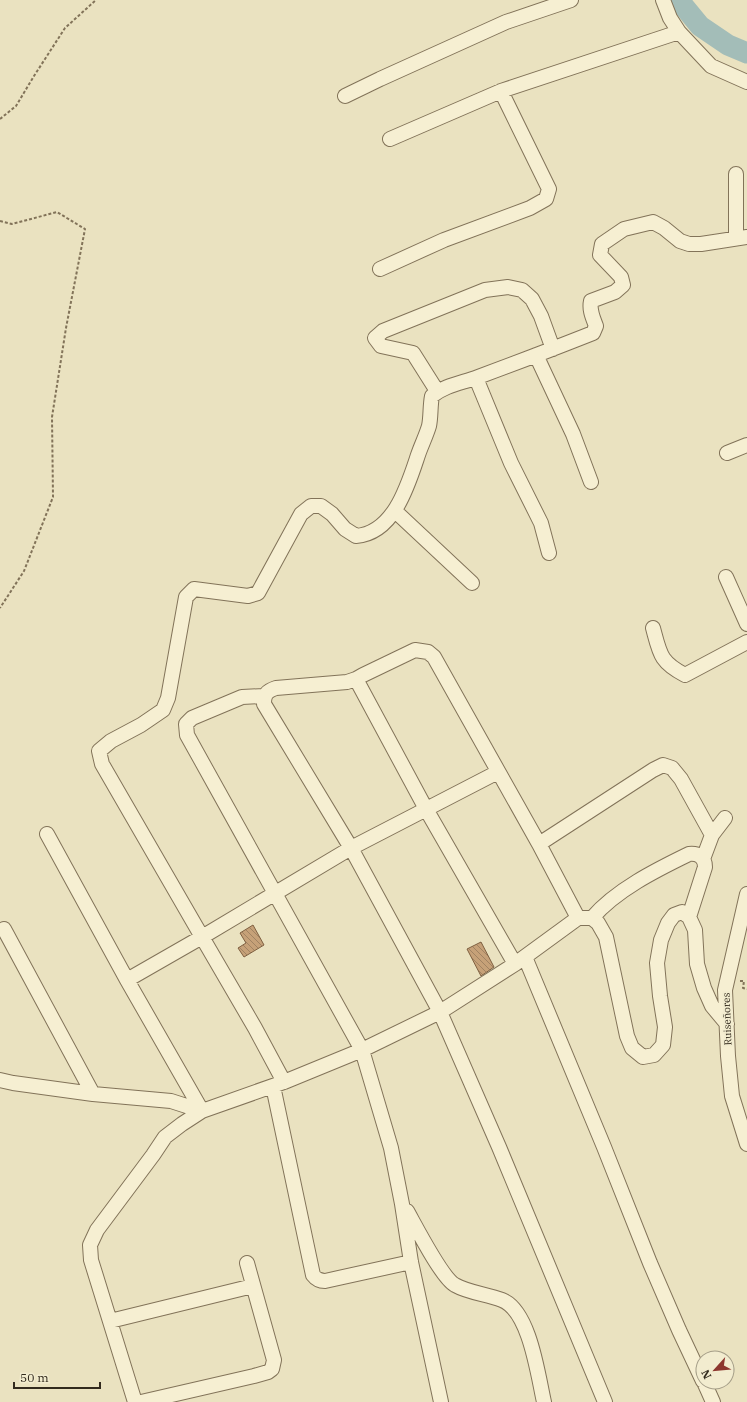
<svg xmlns="http://www.w3.org/2000/svg" width="747" height="1402" font-family="'IBM Plex Serif',serif">
	<defs>
		<pattern id="building-back-hatch" width="6" height="6" patternUnits="userSpaceOnUse"><rect width="6" height="6" fill="#c6a178"/><path d="M-1 5l2 2M0 0l6 6M5-1l2 2" fill="none" stroke="#a18362"/></pattern>
	</defs>
	<rect width="100%" height="100%" fill="#eae2c0"/>
	<g fill="none" stroke-linecap="round" stroke-linejoin="round">
		<!-- river -->
		<path stroke="#a3bdb8" stroke-width="21" d="M681,0L682,4L700,26L728,45L747,53"/>
	</g>
	<!-- building -->
	<path fill="url(#building-back-hatch)" stroke="#7f6041" d="M253,925L264,945L244,957L238,948L246,943L240,933Z
		M481,942L494,967L481,976L467,949Z"/>
	<g fill="none" stroke-linecap="round" stroke-linejoin="round">
		<defs>
			<path id="minor" d="M663,0L670,18L679,32L711,66L747,82
				M345,96L380,79L506,22L571,0
				M390,139L501,91L679,32
				M736,174V238
				M380,269L444,240L530,208L546,199L549,189L501,91
				M536,355L573,434L591,482
				M476,378L511,463L541,523L549,553
				M437,391L413,353L381,346L375,338L383,331L485,290L508,287L522,290L532,299L541,316L553,349
				M727,453L747,445
				M395,511L472,583
				M726,577L747,624
				M653,628C660,654 660,662 685,675L747,642
				M356,679L363,675L415,650L428,652L434,657L539,844L578,918
				M264,696L242,697L192,718L186,724L187,735L362,1050L391,1148L402,1204L411,1262L441,1402
				M539,844L653,770L663,765L672,768L681,779L712,835
				M703,859L712,835L725,818
				M747,894L725,990L728,1056L732,1096L747,1144
				M592,918C616,890 656,870 689,854C698,853 705,857 705,867L689,917
				M4,929L93,1094
				M525,957L604,1147L650,1263L679,1330L703,1381
				M515,964L426,809L356,679L347,682L276,688C267,691 264,694 264,704L351,848L440,1012L499,1147L605,1402
				M127,980L202,937L351,848L498,772
				M0,1080L13,1083L93,1094L171,1101L202,1111L127,980L47,834
				M284,1082L255,1028L202,937L102,764L99,751L111,741L141,725L163,710L168,698L186,597L194,589L248,596L258,593L301,514L311,506H321L332,514L345,529L356,536C394,533 408,485 418,455C421,446 426,436 429,426C431,417 430,406 432,396C445,385 462,383 478,377C516,363 555,348 593,333L596,326C593,318 589,310 591,301L615,292L623,285L621,277L600,255L602,244L624,229L653,222L664,228L680,241L689,244H701L747,237
				M273,1086L313,1275C316,1279 319,1281 325,1281L411,1262
				M407,1211C416,1227 442,1278 455,1285C469,1293 487,1294 502,1300C530,1311 538,1376 544,1402
				M110,1321L253,1286
				M704,1382L713,1402
				M135,1402L91,1260L90,1245L97,1230L153,1155L165,1137L182,1124L202,1111L284,1082L362,1050L440,1012L515,964L578,918H592L598,923L606,937L627,1036L632,1048L643,1057L654,1055L663,1045L665,1027L660,996L657,963L661,940L668,923L674,915L682,912L689,917L695,930L697,964L704,988L712,1006L727,1024
				M141,1402L254,1376L268,1372L272,1369L274,1360L247,1263"/>
		</defs>
		<!-- minor casing -->
		<use href="#minor" stroke="#827359" stroke-width="16"/>
		<!-- path -->
		<path stroke="#827359" stroke-width="2" stroke-dasharray="3 2" stroke-linecap="butt" d="M0,119L16,106L34,76L65,28L96,0
			M0,221L12,224L57,212L85,229L66,328L52,417L53,497L24,571L0,608
			M740,981H744L743,988L747,989"/>
		<!-- minor -->
		<use href="#minor" stroke="#f6efd2" stroke-width="14"/>
	</g>
	<g text-anchor="middle" dominant-baseline="central" stroke-width="4" stroke-linejoin="round" paint-order="stroke">
		<!-- street labels -->
		<g font-size="10" fill="#322a1d" stroke="#f2eccf">
			<text transform="translate(727 1019) rotate(-92)">Ruiseñores</text>
		</g>
	</g>
	<!-- north arrow -->
	<g transform="translate(715 1370) rotate(243)"><circle r="19" fill="#f2eccf" stroke="#a59e88"/>
	<path d="M0-3L7 15L0 10L-7 15Z" fill="#8d372e"/>
	<text y="-6" font-size="11" font-weight="bold" text-anchor="middle" fill="#322a1d">N</text>
	</g>
	<!-- scale -->
	<path d="M14 1382v6h86v-6" fill="none" stroke="#322a1d" stroke-width="2"/>
	<text x="20" y="1382" font-size="12" fill="#322a1d" stroke="#f2eccf" stroke-width="3" paint-order="stroke">50 m</text>
</svg>
